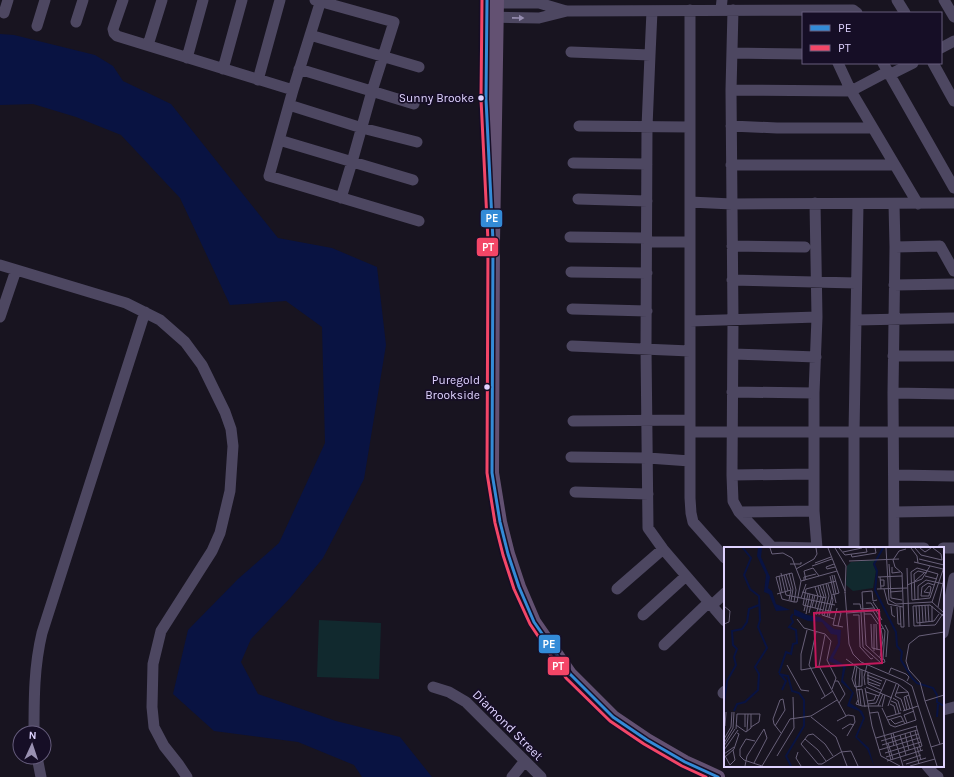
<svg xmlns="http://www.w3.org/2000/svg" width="954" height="777" font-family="Karla,sans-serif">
	<rect width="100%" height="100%" fill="#181420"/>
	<!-- green -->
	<path fill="#11292e" d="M319,620L381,623L379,679L317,677Z"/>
	<!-- water -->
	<path fill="#091342" d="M0,34L14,35L95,55L113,66L123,81L171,104L278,238L332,248L377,267L386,345L364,479L323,558L291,597L251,639L241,662L258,694L336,721L400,737L432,777H362L354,765L298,742L214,731L173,694L188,630L238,579L279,543L325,443L322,327L286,301L230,305L180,198L121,135L76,117L33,104L0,105Z"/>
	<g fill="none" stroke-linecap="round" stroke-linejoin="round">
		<!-- minor -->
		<path stroke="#4d4761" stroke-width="11" d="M123,0L113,29L114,33L117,36L293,90
			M315,0L394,22L372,91L352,162L341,198
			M321,0L293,90L269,176L419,221
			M897,0L905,13
			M944,0L954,17
			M490,3H539L566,11
			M690,10V498L691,513L693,522L725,558
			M721,10L722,0
			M733,10L731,90L733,320L732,475L733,501L739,512L773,548
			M4,13L8,0
			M489,17L539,18L567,11L853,10L857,13
			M76,22L83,0
			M37,26L45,0
			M310,35L419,67
			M148,45L162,0
			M941,48L954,41
			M571,52L650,55L647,127L646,348L648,528L663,549L725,621
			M732,53L803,54
			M650,55L652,11
			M187,58L203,0
			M838,63L851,91L918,204
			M883,63L954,188
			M933,63L954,101
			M223,69L242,0
			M299,69L414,104
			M889,75L913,63
			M258,80L280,0
			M731,90L851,91L887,72
			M289,105L362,128L417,142
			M579,126L690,127
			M731,126L777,128H872
			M279,140L413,180
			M573,163L647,164
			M731,165H894
			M578,199L647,201
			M690,202L732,204L954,203
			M815,203L817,317L814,393V511L817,548
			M894,204L895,247L893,393L894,548
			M570,237L647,238
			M647,242H689
			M732,246L805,247
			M895,247L940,246L954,271
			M0,265L126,303L160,320L185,342L202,365L225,412L231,429L233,446L230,491L220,533L212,551L161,631L153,664L152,707L154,727L164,746L179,765L187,777
			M571,272L647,273
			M732,280L856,283
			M894,285L954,284
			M572,309L647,311
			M0,317L16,270
			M856,320L954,318
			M690,321L817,317
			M572,346L690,351
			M733,354L816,357
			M893,356H954
			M732,392L814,393
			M893,393L954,394
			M573,421L690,420
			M690,432H954
			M571,457L648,458L690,461
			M732,475L814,474
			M894,475L954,476
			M575,492L648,494
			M739,512L814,511
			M894,512L954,511
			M772,547L817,548
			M854,548V433L858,204
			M894,548H924
			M943,548H954
			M617,589L663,549
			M711,606L725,593
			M643,615L686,576
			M943,633L954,578
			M664,645L708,603
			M433,687L449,692L466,702L541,777
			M723,693L725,691
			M943,710L954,707
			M34,733C34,699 34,666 42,633L145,312
			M37,757L41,777
			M927,766L934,774L938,777
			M512,777L524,762"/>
		<!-- major -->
		<path stroke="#635172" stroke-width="14" d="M497,0L493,241L492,473L500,522L508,554L519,587L534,622L570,674L613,717L647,740L685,762L718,777
			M487,119V0"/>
		<defs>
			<path id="bus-1" d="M487,0L486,99L493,241L492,473L500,522L508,554L519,587L534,622L570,674L613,717L647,740L685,762L718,777"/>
			<path id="bus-2" d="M482,0L481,99L488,241L487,473L495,523L503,555L514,589L530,624L566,678L610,721L644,744L682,766L706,777"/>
		</defs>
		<!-- bus-1 casing -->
		<use href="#bus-1" stroke="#160e26" stroke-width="6"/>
		<!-- bus-2 casing -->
		<use href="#bus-2" stroke="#160e26" stroke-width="6"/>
		<!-- bus-1 -->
		<use href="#bus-1" stroke="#338bd7" stroke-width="3"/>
		<!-- bus-2 -->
		<use href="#bus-2" stroke="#f34667" stroke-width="3"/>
	</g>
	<!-- one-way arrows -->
	<defs><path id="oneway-solid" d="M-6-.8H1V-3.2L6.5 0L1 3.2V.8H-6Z"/></defs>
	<use fill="#968db0" href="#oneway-solid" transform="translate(518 18) rotate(1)"/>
	<!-- markers -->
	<g fill="#dfd3ff" stroke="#160e26" stroke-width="1.5">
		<circle cx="481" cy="98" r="3.5"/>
		<circle cx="487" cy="387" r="3.5"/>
	</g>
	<g text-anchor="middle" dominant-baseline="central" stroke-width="3.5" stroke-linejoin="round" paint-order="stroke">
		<!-- bus labels -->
		<g font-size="12" fill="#dfd3ff" stroke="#160e26" text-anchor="end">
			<text x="474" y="98">Sunny Brooke</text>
			<text x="480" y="380">Puregold<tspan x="480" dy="15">Brookside</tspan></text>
		</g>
		<!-- street labels -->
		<g font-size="13" fill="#dfd3ff" stroke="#160e26">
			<text transform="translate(508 725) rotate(45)">Diamond Street</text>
		</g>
	</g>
	<!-- overview -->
	<g transform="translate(724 547)">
		<rect width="220" height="220" fill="#181420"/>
		<path d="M151,13L149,17L152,24L149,41L129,44L122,38L123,19L127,15Z" fill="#11292e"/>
		<path d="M34,1H38L37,10L46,30L44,41L48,44L52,57L66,63L52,64L45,47L40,45L42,28L33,9ZM70,62L83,68L96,70L110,82L117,83L116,98L109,111L122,119L119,133L130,146L126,156L138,164L141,171L133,190L145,201L150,219L143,202L131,190L139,171L135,164L123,159L128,145L117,135L119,120L104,114L114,96L113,88L107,87L98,75L84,74L70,68Z" fill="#091342"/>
		<path fill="none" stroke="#091342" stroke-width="2" d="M159,1L150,17L153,24L151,43L172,85L173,99L178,105L177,113L188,131L193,136L209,141L213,148V155L220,159M55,126L62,105L67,107L69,97L73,96L72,83L65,80L69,75L67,70L69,67M55,127L64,129L68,144L75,146L80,153V179L62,209L67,219M56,127L62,134L58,143M0,155L3,134L12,118L10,110L13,102L9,98L8,84L18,82L23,75L25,62L35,58M10,164L13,157L21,155L34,143L35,127L31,120L43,101L34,80L36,73L35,49L26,42L20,28L27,11L19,1M213,170L214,157"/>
		<path fill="none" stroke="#686079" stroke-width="1" d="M46,1L48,7L59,6L68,11L77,34L113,24M104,1L121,44M111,1L122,19L121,46M115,1L121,8L143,5L142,1M162,1L165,53L172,57L208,55L220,66M187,1L193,9L194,16M191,1L197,8L218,13L217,7L209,1M196,1L201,5L207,1M119,5L138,1M127,7L128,10L152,6L151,1M195,12L220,18M125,14L175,12M190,15L219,22M91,16L107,10M66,17H77V15M110,17L102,20L103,22L111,20M165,17L166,30M88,19L108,12M168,20V26L176,25M183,21L185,80M193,21L214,27L206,51L188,53L187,25ZM72,22L90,12L93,7L92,1M57,26L62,48L111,58M65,26L69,42L67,54M68,26L72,43L70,55L58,52L52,30ZM62,27L67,43L65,53M60,28L64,44M108,28L112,47M55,29L58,45M106,29L112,56M201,29L213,32M154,30L178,29M156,30L157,42M166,30L167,51L178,53M82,33L80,24L89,21L95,29M156,33H160V39H157M80,34V30L92,27M191,34L200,26M104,37L109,53L105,70M96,38L100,50M99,38L102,50L98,68L110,72M183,38L198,32L206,19M153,42L183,41M160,42L164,57L179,60M78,45L102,51M121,45L125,97L129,107L137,115L179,133L188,139L213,219M166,45L178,44M53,47L67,43M108,48L115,46L110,28M197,49H205V48L206,46L207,40L205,39L200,45L206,46M197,49L198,40L204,36L210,38M77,51L82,37M191,53L190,27L194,24L203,26M194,53V39L202,33L220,37M70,55H73L77,34M149,55L156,65L154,67M208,55L220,20M142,56H147L158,73M129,57H136L137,62L150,61M195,58L196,79M201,58L202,75M204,58L205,75M0,59L6,64L5,75L0,77M167,59L168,68L171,70M192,59L193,76L210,74L215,67M198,59L199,75M88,60L91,48M173,60L174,77H177M176,60L177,80H180M214,60L220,31M91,61L94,49L91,40M113,61L109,78L119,80M99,63L79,58L82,42L112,34M101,63L117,66L114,79M80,64L84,47M139,64L138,45L148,44L149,54L153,53M140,64L142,98L157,112M137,65L139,100L157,116L161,115L160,112L156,113M85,66L89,48M123,66L149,64L161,84L159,112M220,66L218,68L212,77L211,78L190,79L189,59L206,58L218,68L220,70M82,67L86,47M140,67H147L154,77M92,68L97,50L94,39M95,68L99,50M129,68H135L136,100L147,112L149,111M100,69L105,49L102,37M103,70L108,49M73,72L80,81L101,87L107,94L103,113L112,131L108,142M208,75V59M147,77L148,101L157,103M150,77V104M152,77L153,103M161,78L164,84L162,110M180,80L178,26L171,20L169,13L175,4L182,2M83,83L77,107V123L95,120M92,85L85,118L101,149M101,88L95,119L122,169M156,110L159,93L157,82L159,81M122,112L136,122L174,137M63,118L77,143L85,144M131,119L128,132L131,140L138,139V123M133,120L131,133L135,158M144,125V137L157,143M165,126L167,121L182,127L185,130L183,134M143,128L158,134M143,131L157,137M111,134H114L121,147L115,156M144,135L156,139M141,138L140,130L143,118M175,138L171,149L177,152L181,164M135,139L136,122M142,140L168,151M141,141L148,179L157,209L176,219M135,142L137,159M132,143L138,142L141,160M142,145L155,149M172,146L184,145M182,149L186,162M169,151L174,154L177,164M97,152L109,144M134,153L132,157L138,159H157M143,154L150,153L152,148M167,154L172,156L175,166M201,154L196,135L185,123L182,114L185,97L195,89L220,85M144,157L152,156L162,133M166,157L170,159L172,167M154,159L159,147M164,159L172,137M158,160L161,148M158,161L166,178L171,180L192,173L184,145L174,137M183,163L180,150L185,148M179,164L194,159M146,166L154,165L167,213M87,170L112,190L123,219M163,170L177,166M164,173L177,169L181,177M167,173L171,177L179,174M113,174L124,168L130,169L131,175L123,189M183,176L180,168L190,164M12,178L22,185M1,179L2,165M51,179L61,163L59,152L56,153L49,172L50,177L57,186M192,179L198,199M21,180V167M12,182L13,167H36L35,175L27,180M118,182L126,177L130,178M23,184L24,167M191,184L197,204M22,185L27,181V167M186,185L195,217M169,186L179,219M167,187L170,199M181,187L185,203M176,188L182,208M152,191L193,179M0,192L7,180L8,165M81,192L94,203L102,214M31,194L22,192L16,202V209L20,213L38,219M157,194L193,183M0,196L9,181L10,165M164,196L169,212M216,197L201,154L220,148M158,198L194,187M0,199L11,182M193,200L197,213M207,200L220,196M0,203L14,183M155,203L195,191M74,205L72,211L77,219M161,206L197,195M0,207L6,218L11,213L9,203M0,207L10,200M53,209L70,181L69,150M109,209L101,197L89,187L84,188L77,197L94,217H98L117,205L127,204L134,219M1,210L10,202L15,187L13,186M162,210L198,199M163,214L199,203M179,214L197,208M182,217L202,211M21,219L23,209L40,182L43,191L30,216M38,219L66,172L87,169L113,153M186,219L211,212"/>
		<path fill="#c2185b" fill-opacity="0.15" stroke="#c2185b" stroke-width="2" d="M155,63L158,116L92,120L90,66Z"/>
		<rect width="220" height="220" fill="none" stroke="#dfd3ff" stroke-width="2"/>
	</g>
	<g stroke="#160e26" stroke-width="1.5">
		<rect x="480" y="209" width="23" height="19" rx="4" fill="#338bd7"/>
		<rect x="476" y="237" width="23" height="20" rx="4" fill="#f34667"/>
		<rect x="538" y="634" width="23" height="20" rx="4" fill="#338bd7"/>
		<rect x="547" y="656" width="23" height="20" rx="4" fill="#f34667"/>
	</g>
	<g font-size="11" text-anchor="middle" font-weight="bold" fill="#fff">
		<text x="492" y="222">PE</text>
		<text x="488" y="251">PT</text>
		<text x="549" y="648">PE</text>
		<text x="558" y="670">PT</text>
	</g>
	<!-- legend -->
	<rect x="802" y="12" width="140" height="52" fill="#160e26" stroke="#665d7d"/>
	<rect x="810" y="25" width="20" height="6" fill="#338bd7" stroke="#665d7d"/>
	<text x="838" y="32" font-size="12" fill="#dfd3ff">PE</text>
	<rect x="810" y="45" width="20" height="6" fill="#f34667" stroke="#665d7d"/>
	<text x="838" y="52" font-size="12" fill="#dfd3ff">PT</text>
	<!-- north arrow -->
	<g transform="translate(32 745) rotate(3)"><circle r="19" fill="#160e26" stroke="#665d7d"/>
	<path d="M0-3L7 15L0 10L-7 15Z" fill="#9990b1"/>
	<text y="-6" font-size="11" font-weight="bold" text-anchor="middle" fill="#dfd3ff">N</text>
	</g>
</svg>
